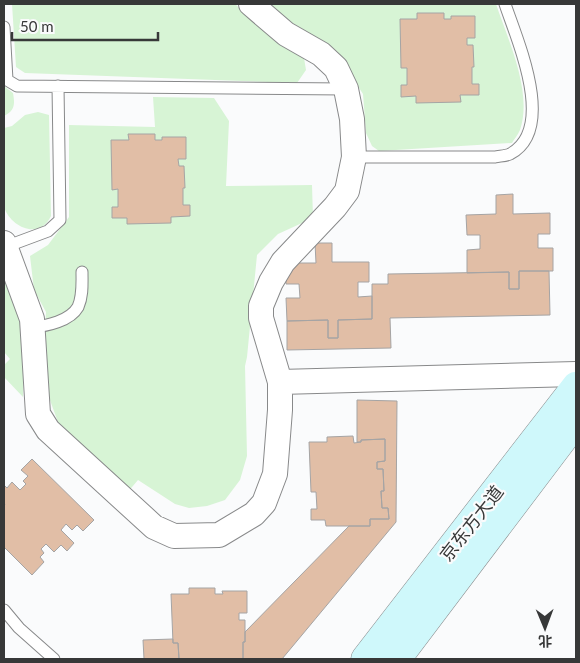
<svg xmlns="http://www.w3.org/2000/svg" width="580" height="663" font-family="Lato,'Noto Sans SC',sans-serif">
	<rect width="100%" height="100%" fill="#fafbfc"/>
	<!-- green -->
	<path fill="#d7f4d5" d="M12,4H235L248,16L304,58L306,70L297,83L25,73L16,67Z
		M267,4H496C508,40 533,92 520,130C518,135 514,139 512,143L379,151L372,146L366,133L363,94L339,57L293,30Z
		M4,86L13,93C15,104 15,111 4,116Z
		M153,97L214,98L229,121L226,186L312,185L313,218L278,234L257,255L247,357L245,366L247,456L240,480L225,500L207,506L189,508L175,504L138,480L127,493L59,425L42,378L46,312L34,290L30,256L48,245L69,217V125L155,127Z
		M38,112L49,115L51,216C40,240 11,228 4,207C2,202 4,193 4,187C4,168 4,148 4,128L12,126L25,115Z
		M4,267L20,305L24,356L23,397L4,377V365L10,359L4,352Z"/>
	<!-- building -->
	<path fill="#e1bea6" stroke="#a5a4a4" d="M417,13H444V19H451V16H475V38H467V45H473L474,67H472V84H479V95H460L461,102L416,103V96L401,97V85H407V68H401L400,19H417Z
		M128,134H155V140H162V137H186V159H178L179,166H184L185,188H183V205H190V216L171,217V223L127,224V218H112V207H118V189L112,190L111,140H129Z
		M513,194V214L550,213V234H538V248H553V271H519V289H509V272L467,273V250L480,249V235H467L466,215L496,214V195Z
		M315,243H332V262H369V282H358V297L372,296V319L338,320V338H328V320L287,321L286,298H300L299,284H286V263H316Z
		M519,271H549L550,315L390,318L391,348L287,350V321L328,320V338H338V320L372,319V284H388V274L509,272V289H519Z
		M357,400L397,401L396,522L282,659H243V642H245V632L349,526H370V519H389L388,508H382L381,491H384L383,469H377V462L385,461V439L361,440V442H357Z
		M353,436L354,443L361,442V440L385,439V461L377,462V469H383L384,491H381L382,508H388L389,519H370V526H326L325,520H311V509H317L316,492H311L309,442H327V437Z
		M32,459L94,520L83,531L77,525L72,530L66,524L61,530L74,543L67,551L61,545L54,552L46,544L41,549L44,553L40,557L44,562L32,575L4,547V506L5,504L4,503V485L7,488L12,482L20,490L26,484L23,481L28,476L21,470Z
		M189,588H215V594H223L222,591H247V613H239V620H245V642H243V659H250H179L178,643H173L171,594H189Z
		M173,639V643H178L179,659H144L143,640Z"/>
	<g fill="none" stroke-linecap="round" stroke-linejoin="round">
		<defs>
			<path id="service" d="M4,27L7,80L17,86L346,89
				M354,157H495C499,156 506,156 510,154C557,129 517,40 505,4
				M5,247L48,231L60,220L58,86
				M32,327C47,326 70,321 78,307C83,296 82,283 82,272
				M4,610L19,628L54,659"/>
			<path id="minor" d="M4,243L32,319L38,414L48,430L154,527L174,536L219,535L254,514L264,503L275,474L280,410V382L261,318V306L271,282L283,262L335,207L347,191L354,157L352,119L346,89L336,68L321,54L286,34L251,4
				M280,382L576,374"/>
			<path id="secondary" d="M365,659L576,386
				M397,659L576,422"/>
		</defs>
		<!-- service casing -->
		<use href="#service" stroke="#88898a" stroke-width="13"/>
		<!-- minor casing -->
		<use href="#minor" stroke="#88898a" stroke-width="26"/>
		<!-- secondary casing -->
		<use href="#secondary" stroke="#88898a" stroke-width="29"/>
		<!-- service -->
		<use href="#service" stroke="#fff" stroke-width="11"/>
		<!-- minor -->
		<use href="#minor" stroke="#fff" stroke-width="24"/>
		<!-- secondary -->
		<use href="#secondary" stroke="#cff8fb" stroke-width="28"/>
	</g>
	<g text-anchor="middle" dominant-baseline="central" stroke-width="4.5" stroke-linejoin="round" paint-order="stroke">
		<!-- street labels -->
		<g font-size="18" fill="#373838" stroke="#fafbfc">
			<text transform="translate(471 523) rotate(-52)">京东方大道</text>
		</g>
	</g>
	<!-- border -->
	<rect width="580" height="663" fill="none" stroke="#373838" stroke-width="10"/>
	<!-- north arrow -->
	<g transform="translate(545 628) rotate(179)" stroke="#fafbfc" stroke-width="4" paint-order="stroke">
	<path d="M0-4L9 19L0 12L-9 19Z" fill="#373838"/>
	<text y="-8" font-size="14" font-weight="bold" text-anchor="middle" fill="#373838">北</text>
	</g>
	<!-- scale -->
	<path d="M12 32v8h146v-8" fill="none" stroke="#373838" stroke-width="2.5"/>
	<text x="20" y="32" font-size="15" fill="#373838" stroke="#fafbfc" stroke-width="4" paint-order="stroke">50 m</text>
</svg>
